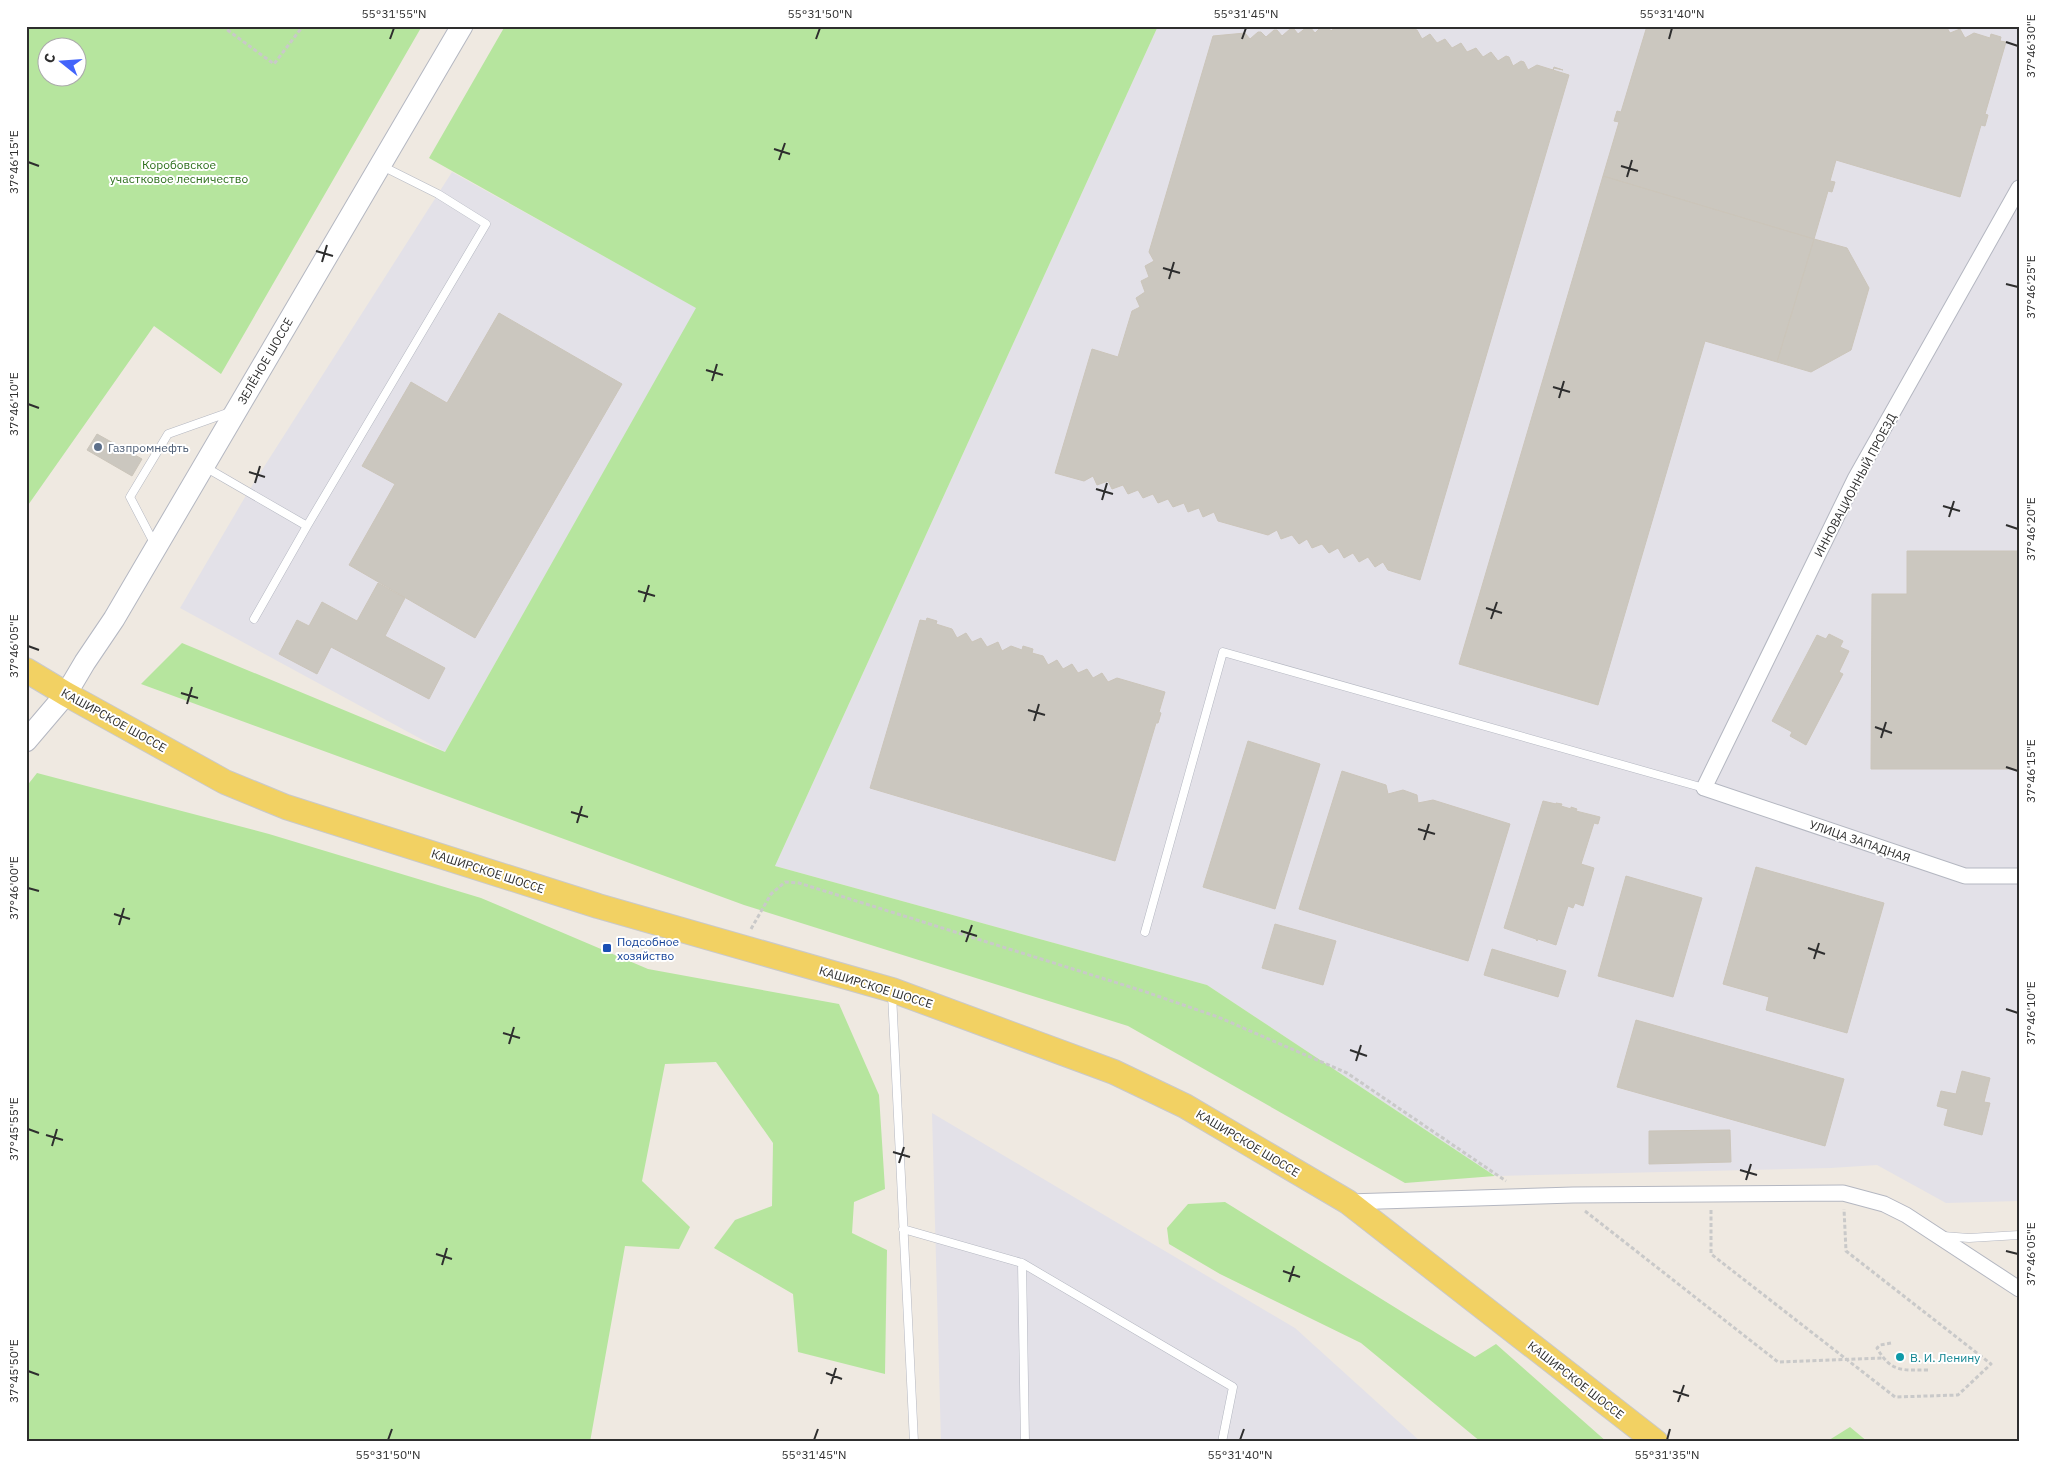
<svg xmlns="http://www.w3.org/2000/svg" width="2045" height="1468" font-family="'IBM Plex Sans',sans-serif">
	<rect width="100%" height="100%" fill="#efe9e1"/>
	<!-- industrial -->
	<path fill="#e3e1e8" d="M1158,26H2019V1201L1946,1203L1877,1165L1831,1168L1495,1176L1207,985L775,866Z
		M452,172L697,308L445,752L180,608L248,492Z
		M932,1113L1295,1328L1421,1442H941Z"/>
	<!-- green -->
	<path fill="#b6e59e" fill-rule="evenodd" d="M26,26H422L221,374L154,326L26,508ZM48,48H78V78H48Z
		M505,26H1158L775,866L1207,985L1495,1176L1405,1183L1128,1026L744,905L141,684L182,643L445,752L696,308L429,158Z
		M37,773L269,834L481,898L648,969L839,1004L879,1095L885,1189L854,1202L852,1233L887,1250L885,1374L798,1352L793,1294L714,1248L735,1220L772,1206L773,1143L716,1062L665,1064L642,1181L690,1227L679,1249L625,1246L590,1442H26V787Z
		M1225,1202L1475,1357L1496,1344L1607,1442H1481L1361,1343L1220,1274L1169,1244L1167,1228L1188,1204Z
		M1850,1427L1868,1442H1826Z"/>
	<!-- building -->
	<path fill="#cbc7bf" stroke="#cbc5ba" d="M1322,26H1327L1331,31L1337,26H1344L1347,30L1351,26H1403L1417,30L1422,39L1430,34L1437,43L1445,39L1452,48L1461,43L1467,52L1476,48L1483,57L1491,52L1498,61L1506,56L1509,57L1513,66L1521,61L1524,62L1528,70L1537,65L1553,70L1554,67L1563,70L1554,68L1553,70L1569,75L1420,580L1388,570L1383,562L1375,567L1368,557L1359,562L1353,553L1344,558L1338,548L1329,553L1322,544L1312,548L1307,539L1299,544L1292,535L1281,539L1277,530L1268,535L1218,521L1214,512L1203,517L1199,508L1188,512L1184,503L1173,507L1168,499L1158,503L1153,494L1143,498L1138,490L1128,494L1123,485L1112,489L1108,481L1097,485L1093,476L1084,481L1055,473L1092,349L1118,357L1132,311L1140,307L1136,298L1145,292L1141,281L1149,277L1145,266L1154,261L1149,252L1213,36L1245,33L1250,39L1258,32H1261L1266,37L1274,30H1277L1282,36L1290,29H1294L1298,34L1307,27H1310L1315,33Z
		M1647,26H1933L1935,29L1939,26H1946L1950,33L1960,29L1965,38L1974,33L1990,38L1991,34L2001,37L2000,41L2006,42L1985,114L1988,115L1985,126L1981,125L1960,197L1836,160L1830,181L1835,182L1832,192L1828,191L1814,239L1603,176L1619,122L1614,121L1617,111L1621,112Z
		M1603,176L1814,239L1777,362L1705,341L1598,705L1459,664Z
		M1814,239L1847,248L1869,288L1851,350L1811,372L1777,362Z
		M499,313L622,384L475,638L349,565L395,484L362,466L411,382L447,403Z
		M97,434L142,459L132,476L87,450Z
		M1907,551H2019V769H1871L1872,594H1907Z
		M378,583L405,598L385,636L445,668L429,699L331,647L317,674L279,654L297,620L309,626L322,602L357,621Z
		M927,618L937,621L936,624L952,629L957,638L966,633L972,642L981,638L987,647L998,642L1002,651L1011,646L1022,650L1023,646L1033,649L1032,653L1043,656L1048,665L1057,660L1063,669L1072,664L1078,673L1087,669L1093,678L1102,673L1108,682L1117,678L1165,692L1159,712L1161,713L1158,723H1156L1115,861L870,788L920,620L926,621Z
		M1829,634L1843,641L1840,647L1849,651L1839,672L1843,674L1806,745L1790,736L1792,732L1772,721L1817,635L1826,639Z
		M1248,741L1320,764L1275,909L1203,887Z
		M1342,771L1386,785L1388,794L1403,790L1417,795L1418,803L1433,800L1510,824L1468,961L1299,909Z
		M1543,801L1556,804V803L1562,804L1561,806L1571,809V807L1577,809L1576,811L1600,817L1598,824L1594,823L1581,864L1594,868L1583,906L1575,903L1573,908L1568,906L1556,945L1538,939L1537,941L1536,939L1504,928Z
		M1756,867L1884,903L1847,1033L1766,1010L1769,997L1723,984Z
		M1626,876L1702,898L1673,997L1598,976Z
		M1275,924L1336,941L1323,985L1262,968Z
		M1492,949L1566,971L1558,997L1484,975Z
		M1636,1020L1844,1079L1825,1146L1617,1087Z
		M1962,1071L1990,1078L1984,1102L1990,1103L1982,1135L1944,1125L1948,1109L1937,1106L1941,1091L1956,1094Z
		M1730,1130L1731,1162L1649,1164V1131Z"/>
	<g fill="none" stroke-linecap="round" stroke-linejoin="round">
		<defs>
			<path id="lane" d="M205,467L307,526L486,224L438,194L382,166
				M154,543L130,497L168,434L230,412
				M254,619L307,526
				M1145,932L1223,652L1704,788
				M892,994L914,1442
				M903,1229L1022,1263L1025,1442
				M1943,1236L1969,1238L2019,1235
				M1022,1263L1233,1387L1222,1442"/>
			<path id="street" d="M2019,188L1855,479L1704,788L1965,876H2019
				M1348,1202L1573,1195L1843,1193L1884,1204L1906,1215L2019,1289"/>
			<path id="secondary" d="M26,741L66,694L85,662L114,619L462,26"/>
			<path id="primary" d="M26,670L66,694L225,782L286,807L598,906L892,990L1114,1072L1185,1106L1348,1202L1656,1442"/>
		</defs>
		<!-- lane casing -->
		<use href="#lane" stroke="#b4b7c1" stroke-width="9"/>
		<!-- street casing -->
		<use href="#street" stroke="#b4b7c1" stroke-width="17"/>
		<!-- secondary casing -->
		<use href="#secondary" stroke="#b4b7c1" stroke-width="23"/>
		<!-- primary casing -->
		<use href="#primary" stroke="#c9c9c9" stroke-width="26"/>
		<!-- path -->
		<path stroke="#c9c9c9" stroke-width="3" stroke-dasharray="4 2.5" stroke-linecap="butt" d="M222,26L274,64L303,26
			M751,929L771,894L785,882L799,883L1143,991L1218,1017L1347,1073L1506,1181
			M1711,1210V1254L1895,1397L1958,1395L1991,1364L1846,1251L1844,1209
			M1585,1211L1778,1362L1883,1358
			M1891,1343L1880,1345L1877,1348C1891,1373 1903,1370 1928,1370"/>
		<!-- lane -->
		<use href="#lane" stroke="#fff" stroke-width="8"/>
		<!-- street -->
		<use href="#street" stroke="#fff" stroke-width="15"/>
		<!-- secondary -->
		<use href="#secondary" stroke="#fff" stroke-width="21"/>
		<!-- primary -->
		<use href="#primary" stroke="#f2d163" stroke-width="24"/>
	</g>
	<!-- ticks -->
	<path fill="none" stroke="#2e2e2e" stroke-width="2" d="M390,39L394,28M816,39L820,28M1242,39L1246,28M1669,39L1672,28M2006,42L2018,46M774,149L790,154M779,160L785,143M28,162L39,166M1621,166L1638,171M1627,177L1632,160M316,251L333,256M322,262L327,245M1163,268L1180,273M1169,279L1174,262M2006,284L2018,287M706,370L723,375M712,381L717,364M1553,387L1570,392M1559,398L1564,381M28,404L39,408M249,472L265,477M255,483L260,466M1096,489L1113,494M1102,500L1107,483M1943,506L1960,511M1949,517L1954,501M2006,525L2018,529M638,591L655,596M644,602L649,585M1486,608L1502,613M1491,619L1497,602M28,646L39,650M181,693L198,698M187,704L192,687M1028,710L1045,715M1034,721L1039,704M1875,727L1892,733M1881,738L1886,722M2006,767L2018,771M571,812L588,817M577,823L582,806M1418,829L1435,834M1424,840L1429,824M28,888L39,891M114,914L130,919M119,925L124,908M961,931L977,936M966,942L972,925M1808,948L1825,954M1814,959L1819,943M2006,1009L2018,1013M503,1033L520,1038M509,1044L514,1027M1350,1050L1367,1056M1356,1061L1361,1045M28,1129L39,1133M46,1135L63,1140M52,1146L57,1129M893,1152L910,1157M899,1163L904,1147M1740,1170L1757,1175M1746,1180L1751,1164M2006,1251L2018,1254M436,1254L452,1259M442,1265L447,1248M1283,1271L1300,1277M1289,1282L1294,1266M28,1371L39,1375M826,1373L842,1379M831,1384L836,1368M1673,1391L1689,1396M1678,1402L1684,1385M388,1440L392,1429M814,1440L818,1429M1240,1440L1244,1429M1667,1440L1670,1429"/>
	<!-- markers -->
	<circle fill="#5c6f8a" stroke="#fff" stroke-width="2" cx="98" cy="447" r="5"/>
	<rect fill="#1a4fb4" stroke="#fff" stroke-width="2" x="602" y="943" width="10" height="10" rx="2.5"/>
	<circle fill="#0f9aa8" stroke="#fff" stroke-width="2" cx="1900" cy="1357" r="5"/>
	<g text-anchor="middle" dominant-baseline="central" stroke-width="4" stroke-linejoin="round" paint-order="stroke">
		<!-- park labels -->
		<g font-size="12" fill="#2c6e1b" stroke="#fff">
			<text x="179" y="164">Коробовское<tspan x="179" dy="14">участковое лесничество</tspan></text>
		</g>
		<!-- street labels -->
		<g font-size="12" fill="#2e2e2e" stroke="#fff">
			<text transform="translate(265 361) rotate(-60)">ЗЕЛЁНОЕ ШОССЕ</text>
			<text transform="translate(1855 485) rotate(-62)">ИННОВАЦИОННЫЙ ПРОЕЗД</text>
			<text transform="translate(114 720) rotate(29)">КАШИРСКОЕ ШОССЕ</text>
			<text transform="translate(1860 841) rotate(19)">УЛИЦА ЗАПАДНАЯ</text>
			<text transform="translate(488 871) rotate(18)">КАШИРСКОЕ ШОССЕ</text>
			<text transform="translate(876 987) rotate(17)">КАШИРСКОЕ ШОССЕ</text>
			<text transform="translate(1248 1143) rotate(31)">КАШИРСКОЕ ШОССЕ</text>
			<text transform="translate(1576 1380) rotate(38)">КАШИРСКОЕ ШОССЕ</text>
		</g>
		<!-- service labels -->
		<g font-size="12" fill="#4e5e75" stroke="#fff" text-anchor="start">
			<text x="108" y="447">Газпромнефть</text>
		</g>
		<!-- transit labels -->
		<g font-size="12" fill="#164399" stroke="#fff" text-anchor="start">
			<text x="617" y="941">Подсобное<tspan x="617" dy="14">хозяйство</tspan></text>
		</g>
		<!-- culture labels -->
		<g font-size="12" fill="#0d838f" stroke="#fff" text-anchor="start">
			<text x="1910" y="1357">В. И. Ленину</text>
		</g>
	</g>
	<!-- border -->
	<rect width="2045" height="1468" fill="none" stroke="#ffffff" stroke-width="55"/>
	<!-- north arrow -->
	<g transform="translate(62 62) rotate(287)"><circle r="24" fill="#ffffff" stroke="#ababab"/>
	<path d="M0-4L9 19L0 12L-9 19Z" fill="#4264fb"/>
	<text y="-8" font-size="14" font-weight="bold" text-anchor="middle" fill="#2e2e2e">С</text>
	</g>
	<rect x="28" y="28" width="1990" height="1412" fill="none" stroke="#2e2e2e" stroke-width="2"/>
	<g font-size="12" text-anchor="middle" fill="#2e2e2e">
		<text x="394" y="18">55°31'55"N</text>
		<text x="820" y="18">55°31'50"N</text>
		<text x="1246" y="18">55°31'45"N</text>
		<text x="1672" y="18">55°31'40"N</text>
		<text transform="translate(2031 46) rotate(-90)" y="4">37°46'30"E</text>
		<text transform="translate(14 162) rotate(-90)" y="4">37°46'15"E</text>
		<text transform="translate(2031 287) rotate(-90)" y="4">37°46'25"E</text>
		<text transform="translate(14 404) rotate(-90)" y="4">37°46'10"E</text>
		<text transform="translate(2031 529) rotate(-90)" y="4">37°46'20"E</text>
		<text transform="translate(14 646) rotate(-90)" y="4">37°46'05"E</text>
		<text transform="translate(2031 771) rotate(-90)" y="4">37°46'15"E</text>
		<text transform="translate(14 888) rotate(-90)" y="4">37°46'00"E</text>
		<text transform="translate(2031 1013) rotate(-90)" y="4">37°46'10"E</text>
		<text transform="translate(14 1129) rotate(-90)" y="4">37°45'55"E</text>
		<text transform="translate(2031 1254) rotate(-90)" y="4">37°46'05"E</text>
		<text transform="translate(14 1371) rotate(-90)" y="4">37°45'50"E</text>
		<text x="388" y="1459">55°31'50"N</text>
		<text x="814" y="1459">55°31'45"N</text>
		<text x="1240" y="1459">55°31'40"N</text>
		<text x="1667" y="1459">55°31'35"N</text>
	</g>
</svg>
